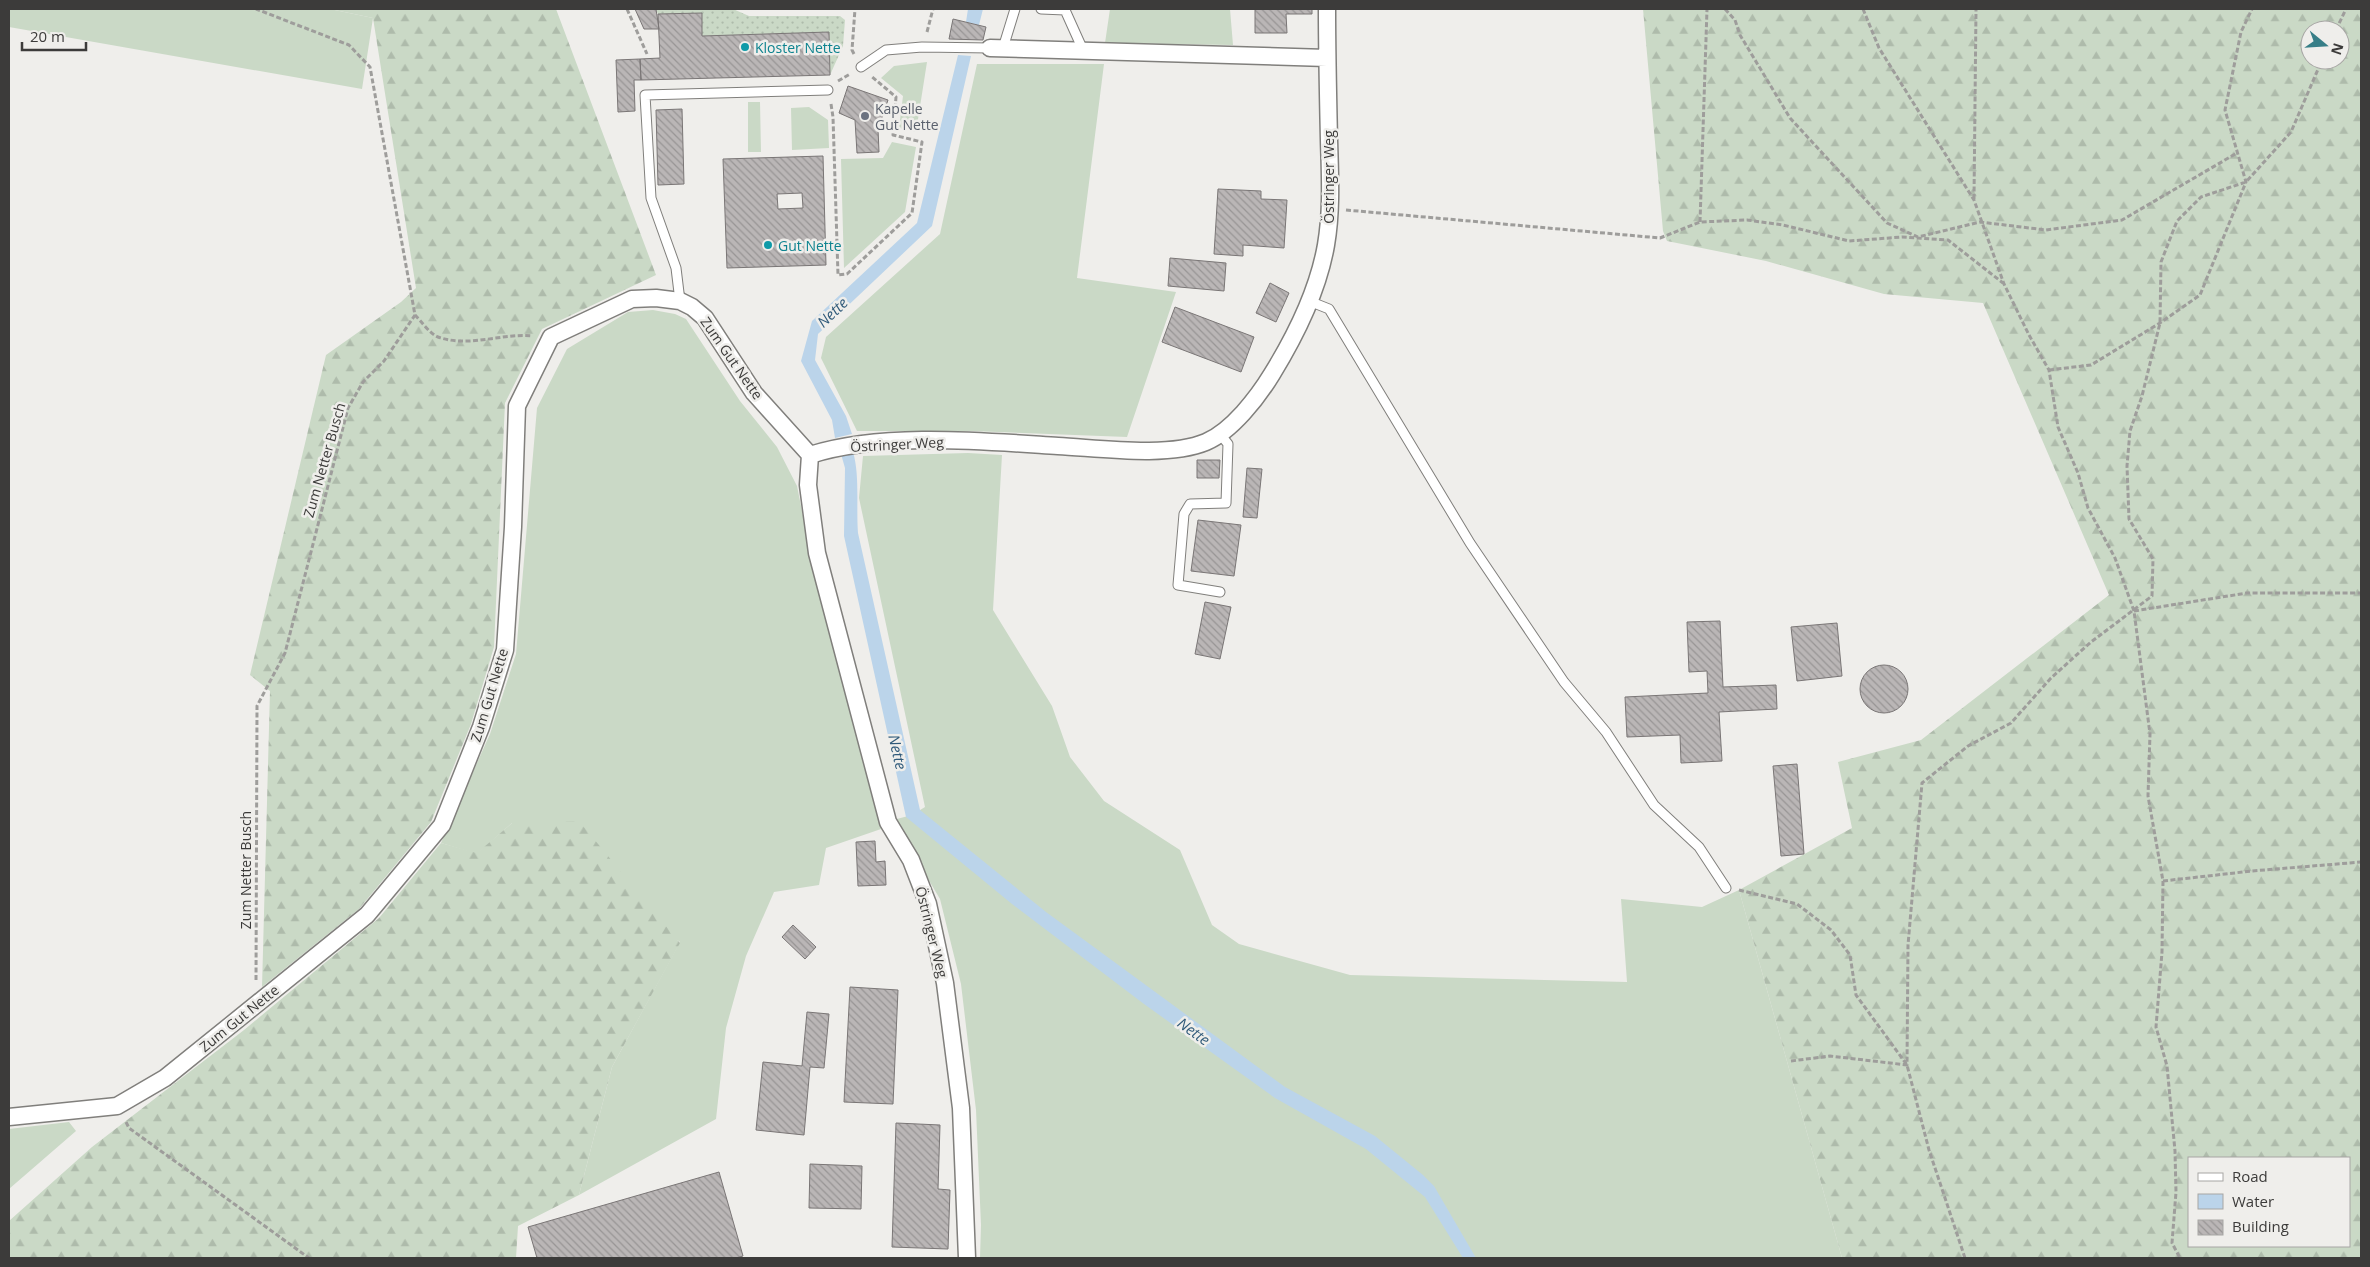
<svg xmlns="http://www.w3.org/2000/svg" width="2370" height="1267" font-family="'Open Sans',sans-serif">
	<defs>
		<pattern id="forest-firs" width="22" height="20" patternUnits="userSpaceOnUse" patternTransform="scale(1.25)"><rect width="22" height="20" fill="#cad9c6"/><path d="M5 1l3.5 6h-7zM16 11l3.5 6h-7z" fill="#aebbab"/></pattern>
		<pattern id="garden-dots" width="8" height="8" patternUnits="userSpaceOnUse" patternTransform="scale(1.25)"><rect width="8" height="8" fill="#cad9c6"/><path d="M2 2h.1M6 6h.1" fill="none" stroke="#aebbab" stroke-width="1.8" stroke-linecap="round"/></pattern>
		<pattern id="building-back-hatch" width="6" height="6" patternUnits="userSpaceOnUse" patternTransform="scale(1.25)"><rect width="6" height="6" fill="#bab6b6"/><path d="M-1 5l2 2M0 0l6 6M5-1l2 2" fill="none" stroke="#989595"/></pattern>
	</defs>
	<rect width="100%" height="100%" fill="#efeeeb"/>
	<!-- grass -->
	<path fill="#cad9c6" d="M9,9H330L373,18L362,89L9,27Z
		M1110,9H1230L1233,45L1105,43Z
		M927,62L916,132L899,128L903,96L881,78L894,66Z
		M977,64H1104L1077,278L1176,292L1127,437L972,431H857L821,358L826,337L940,234Z
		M748,102H760L761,152H748Z
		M809,107L828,120L829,148L792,150L791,108Z
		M892,142L916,147L905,212L844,268L841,159L883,158Z
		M653,310L675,314L686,319L740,401L777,447L797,486L810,551L881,829L826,848L819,885L774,892L746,956L726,1028L716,1119L579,1195L612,1067L680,942L512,823L477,854L441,843L490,734L516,654L537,408L567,349L628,312Z
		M968,453L1002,455L993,610L1052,706L1070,757L1104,801L1180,850L1212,925L1239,944L1350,975L1627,982L1621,899L1702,907L1739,890L1842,1258H980L981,1225L976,1110L961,984L940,899L893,820L912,815L925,807L859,498L863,456Z
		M69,1122L76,1131L9,1189V1129Z"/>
	<!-- forest -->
	<path fill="url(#forest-firs)" fill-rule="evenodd" d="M330,9H556L656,275L542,329L505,403L494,647L471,724L431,822L359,909L262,987L270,691L250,675L326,355L401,302L416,288L373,18Z
		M1643,9H2361V1258H1842L1739,890L1852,828L1838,762L1921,740L2109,595L1983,303L1884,294L1766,261L1667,241L1663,231ZM2310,30H2340V60H2310ZM2189,1158H2349V1246H2189Z
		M579,821L680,943L612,1067L579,1195L518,1226L516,1258H9V1221L92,1147L244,1030L379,918L441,843L477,853L512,823Z"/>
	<!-- garden -->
	<path fill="url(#garden-dots)" d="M656,9H733L749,16H840L845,20L843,46L830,75L829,32L702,36L658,14Z"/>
	<!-- water -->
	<path fill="#bbd4ea" d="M968,9H983L979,25L966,22Z
		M958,55L971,56L932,226L818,334L815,360L846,416L852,434L835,438L832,420L801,361L812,321L917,223Z
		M853,452C860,475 856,507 858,533L920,810L1046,912L1285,1087L1375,1136L1423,1175L1434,1186L1476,1258H1463L1425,1197L1366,1149L1275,1098L1144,1004L1012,904L906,817L844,536L845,468L841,454Z"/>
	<!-- building -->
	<path fill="url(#building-back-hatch)" stroke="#7a7676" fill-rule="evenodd" d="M635,9H656L659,29H644Z
		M1255,9H1312V14H1286L1287,33H1255Z
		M702,13V36L829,32L830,75L641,80L640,59L660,58L658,14Z
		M953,19L986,27L983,40L949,39Z
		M640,59L641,80H634L635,111L618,112L616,60Z
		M848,86L888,100L878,129L879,152L857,153L855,120L839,113Z
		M682,109L684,184L658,185L656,110Z
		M823,156L826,265L727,268L723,159ZM802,193L803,208L778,209L777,194Z
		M1218,189L1261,191V199L1287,200L1284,248L1243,245V256L1214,254Z
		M1170,258L1226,263L1224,291L1168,286Z
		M1270,283L1289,293L1276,322L1256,313Z
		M1175,307L1254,337L1241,372L1162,342Z
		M1197,460H1220L1219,478H1197Z
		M1247,468L1262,469L1257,518L1243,517Z
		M1198,520L1241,525L1234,576L1191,571Z
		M1205,602L1231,607L1220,659L1195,654Z
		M1720,621L1723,687L1776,685L1777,709L1719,712L1722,761L1681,763L1680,735L1627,737L1625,697L1708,693L1707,671L1689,672L1687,622Z
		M1837,623L1842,676L1797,681L1791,627Z
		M1860 689a24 24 0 1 1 48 0a24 24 0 1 1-48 0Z
		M1797,764L1804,854L1781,856L1773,766Z
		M875,841L876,862L885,861L886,885L858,886L856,842Z
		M793,925L816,947L805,959L782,937Z
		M850,987L898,990L893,1104L844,1102Z
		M807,1012L829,1014L824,1068L810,1067L804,1135L756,1130L763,1062L802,1066Z
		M896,1123L940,1125L938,1189L950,1190L948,1249L892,1247Z
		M810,1164L862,1166L861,1209L809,1208Z
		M719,1172L743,1256L736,1258H537L528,1227Z"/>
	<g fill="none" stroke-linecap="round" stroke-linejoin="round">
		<defs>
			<path id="service" d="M1041,9L1065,10L1083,50
				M1003,48L1015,9
				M861,67L886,50L922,47L990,48
				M680,301L676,268L651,198L645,95L828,90
				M1309,301L1329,309L1470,543L1564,682L1606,732L1654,805L1699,847L1726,888
				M1220,434L1228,444L1226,503L1190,504L1184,514L1178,585L1220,592"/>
			<path id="minor" d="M990,48L1327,58
				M810,455C883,432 981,441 1058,446C1099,448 1168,458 1206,442C1232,431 1258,397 1272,374C1296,335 1318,291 1326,245C1332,210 1330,175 1329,140C1328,96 1327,53 1327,9
				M810,455L808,485L817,553L888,822L911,860L928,904L945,983L961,1108L967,1258
				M9,1117L117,1106L165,1078L367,915L442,825L481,727L505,650L513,527L517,406L551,337L632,299L656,298L680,301L692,307L705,318L754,393L810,455"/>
		</defs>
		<!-- service casing -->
		<use href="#service" stroke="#807f7c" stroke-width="11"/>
		<!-- minor casing -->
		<use href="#minor" stroke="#807f7c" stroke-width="19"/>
		<!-- path -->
		<path stroke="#9e9d9b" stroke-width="3" stroke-dasharray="5 2.5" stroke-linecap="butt" d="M627,9L647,54
			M1725,9L1735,20L1740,35L1790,118L1887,223L1918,237L1980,222L2046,230L2122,220L2237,153
			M1863,9L1879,48L1974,200L2004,284L2029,335L2049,370L2058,427L2078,473L2088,508L2115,558L2134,611L2150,734L2148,796L2163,881L2162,952L2156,1027L2167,1066L2175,1151L2176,1192L2172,1243L2180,1258
			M2336,30L2346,9
			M927,32L933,9
			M854,54L852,50L855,9
			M838,81L850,74
			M831,104L833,117L838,275L847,274L912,213L922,142L893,135L896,97L871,76
			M1974,199L1976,9
			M1346,210L1660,238L1700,222L1747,220L1783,225L1849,241L1902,237L1948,240L2003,283
			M1700,222L1707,9
			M415,315C421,321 430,334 438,337C469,348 501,333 532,336
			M2049,370L2091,365L2160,323L2200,295L2246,182L2225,110L2241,32L2252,9
			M2134,611L2247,593H2361
			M2163,881L2252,871L2361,862
			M1739,890L1797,904L1831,930L1850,955L1856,995L1907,1065L1929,1150L1965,1258
			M256,980L257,706L285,653L348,408L363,382L384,361L415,315L370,67L349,45L256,9
			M1791,1061L1830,1056L1907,1065L1908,945L1922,783L1968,746L2011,723L2051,678L2091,642L2152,596L2153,559L2129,519L2127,466L2130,431L2142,396L2160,323L2161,262L2177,221L2201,197L2246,182L2291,132L2322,60
			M126,1122L129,1128L309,1258"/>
		<!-- service -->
		<use href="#service" stroke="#fff" stroke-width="9"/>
		<!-- minor -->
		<use href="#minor" stroke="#fff" stroke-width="16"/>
	</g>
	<!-- markers -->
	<g fill="#0f9aa8" stroke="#efeeeb" stroke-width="2">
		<circle cx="745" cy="47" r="5"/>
		<circle cx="768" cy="245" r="5"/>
	</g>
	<circle fill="#6b7280" stroke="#efeeeb" stroke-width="2" cx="865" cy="116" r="5"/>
	<g text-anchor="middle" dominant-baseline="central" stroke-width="5" stroke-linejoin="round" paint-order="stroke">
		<!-- culture labels -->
		<g font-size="14" fill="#0d838f" stroke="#efeeeb" text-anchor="start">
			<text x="755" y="47">Kloster Nette</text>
			<text x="778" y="245">Gut Nette</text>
		</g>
		<!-- worship labels -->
		<g font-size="14" fill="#5b616d" stroke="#efeeeb" text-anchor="start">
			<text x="875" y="108">Kapelle<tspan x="875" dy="16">Gut Nette</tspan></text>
		</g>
		<!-- street labels -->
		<g font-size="14" fill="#3c3b3a" stroke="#efeeeb">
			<text transform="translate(1328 177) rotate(-90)">Östringer Weg</text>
			<text transform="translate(732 358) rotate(55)">Zum Gut Nette</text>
			<text transform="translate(897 444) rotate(-3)">Östringer Weg</text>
			<text transform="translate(324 460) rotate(-74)">Zum Netter Busch</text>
			<text transform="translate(489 695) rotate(-73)">Zum Gut Nette</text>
			<text transform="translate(245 870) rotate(-90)">Zum Netter Busch</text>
			<text transform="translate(932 932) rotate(76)">Östringer Weg</text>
			<text transform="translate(239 1018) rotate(-39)">Zum Gut Nette</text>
		</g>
		<!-- water labels -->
		<g font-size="15" font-style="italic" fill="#305a7a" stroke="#efeeeb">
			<text transform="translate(832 312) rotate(-44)">Nette</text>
			<text transform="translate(898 752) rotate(77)">Nette</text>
			<text transform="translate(1194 1031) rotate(36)">Nette</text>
		</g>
	</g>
	<!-- border -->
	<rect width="2370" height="1267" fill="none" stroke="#3c3b3a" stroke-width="20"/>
	<!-- legend -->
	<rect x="2188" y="1157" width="162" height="90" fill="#efeeeb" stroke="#a7a6a4"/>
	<rect x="2198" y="1173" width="25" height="8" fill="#ffffff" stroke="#a7a6a4"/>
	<text x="2232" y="1182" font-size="15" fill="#3c3b3a">Road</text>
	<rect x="2198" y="1194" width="25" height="15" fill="#bbd4ea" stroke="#a7a6a4"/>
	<text x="2232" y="1207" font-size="15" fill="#3c3b3a">Water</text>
	<rect x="2198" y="1220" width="25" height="15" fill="url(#building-back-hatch)" stroke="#a7a6a4"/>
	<text x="2232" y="1232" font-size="15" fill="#3c3b3a">Building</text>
	<!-- north arrow -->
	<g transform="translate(2325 45) rotate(108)"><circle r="24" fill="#efeeeb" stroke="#a7a6a4"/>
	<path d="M0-4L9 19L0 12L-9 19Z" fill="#377e87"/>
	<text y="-8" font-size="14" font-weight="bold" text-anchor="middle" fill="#3c3b3a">N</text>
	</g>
	<!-- scale -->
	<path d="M22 42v8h64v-8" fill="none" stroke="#3c3b3a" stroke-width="2.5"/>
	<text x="30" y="42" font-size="15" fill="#3c3b3a" stroke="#efeeeb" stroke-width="4" paint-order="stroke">20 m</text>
</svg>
